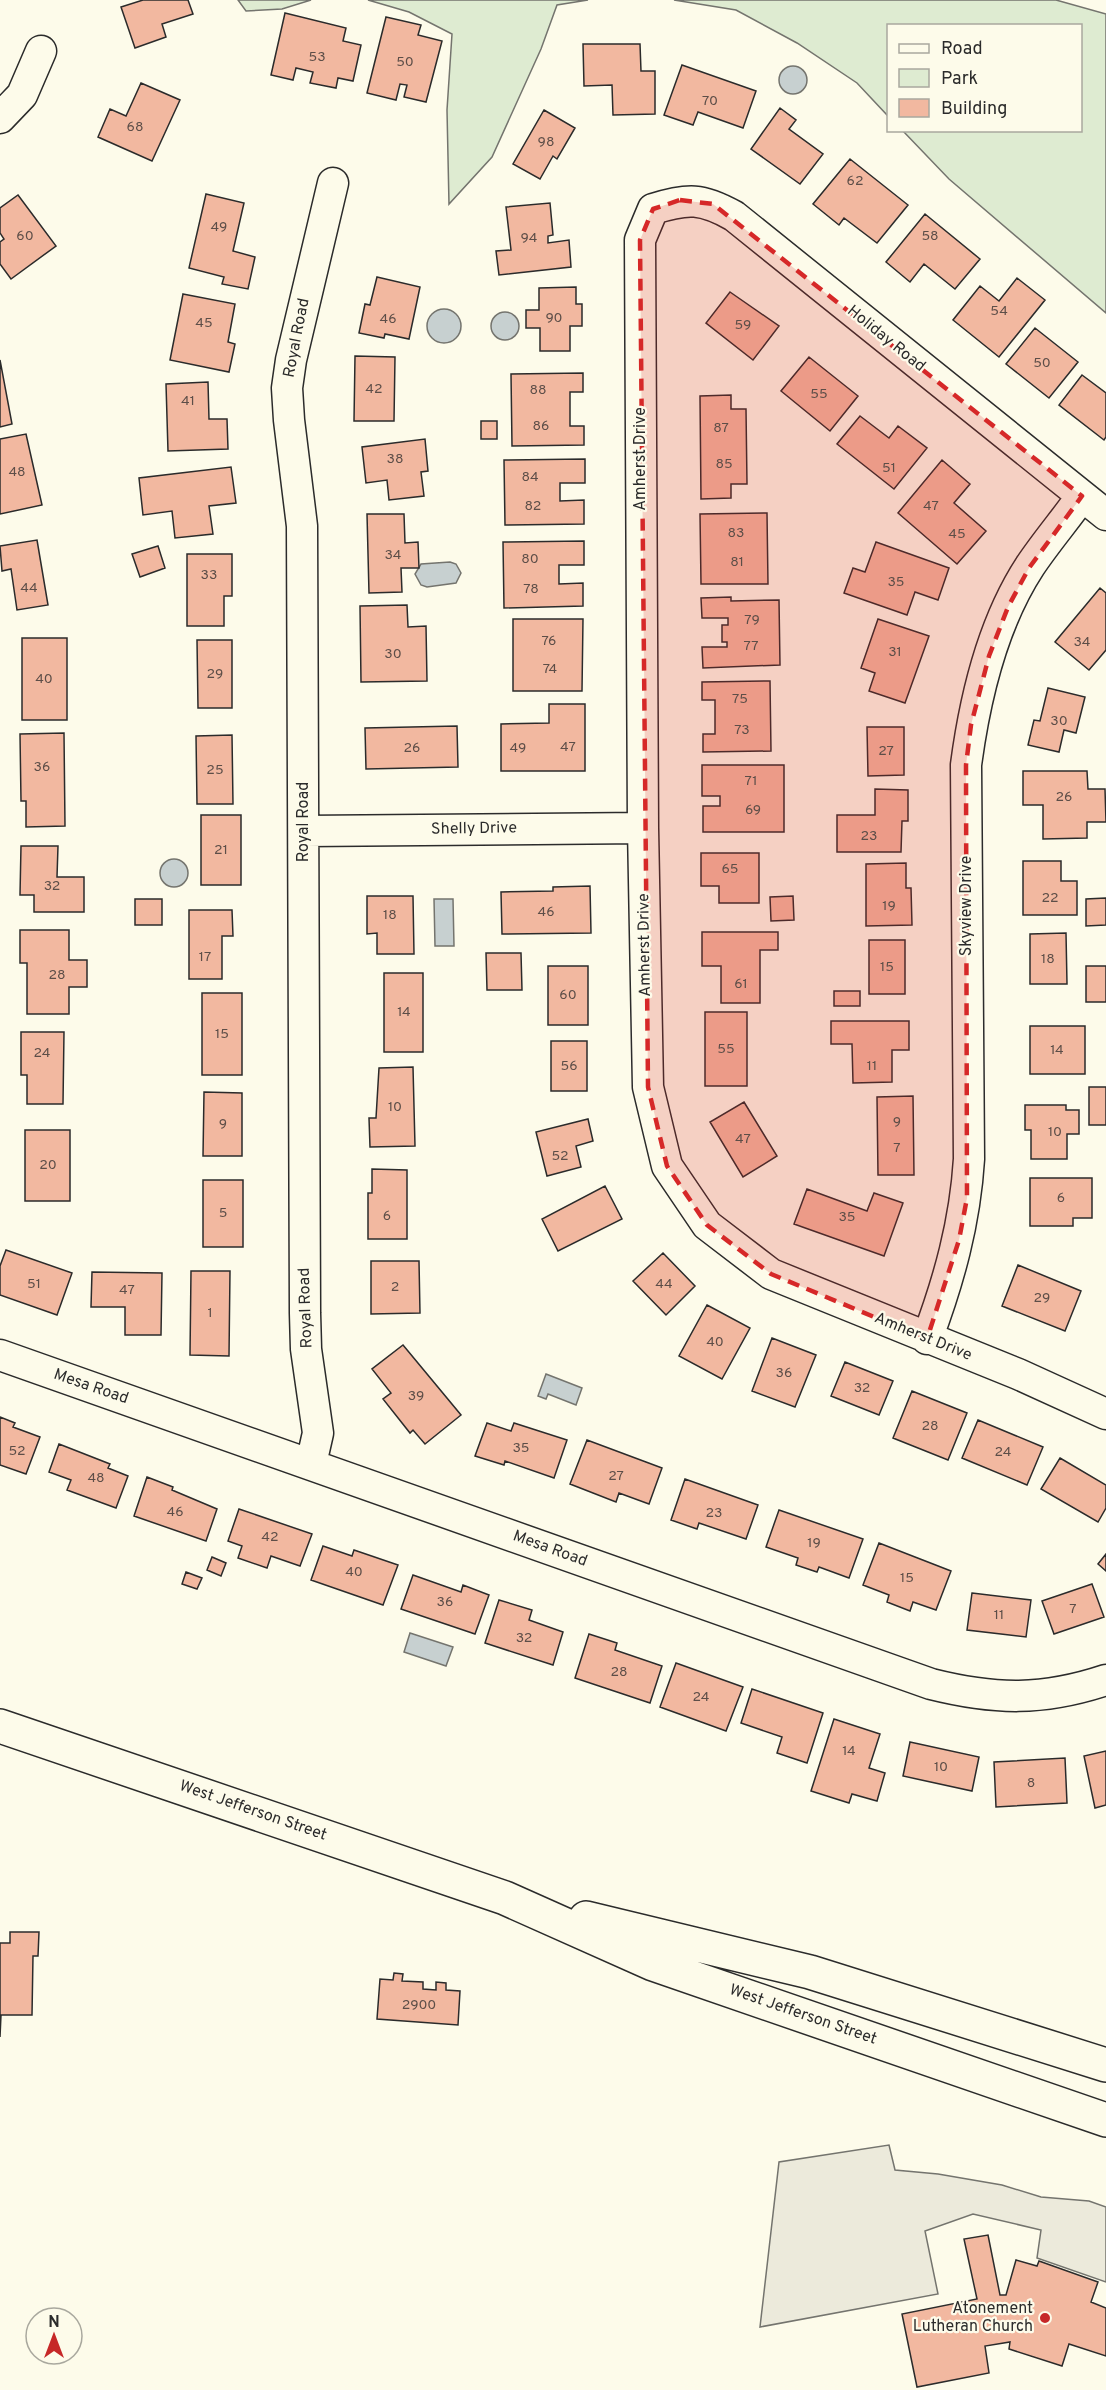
<svg xmlns="http://www.w3.org/2000/svg" width="1106" height="2390" font-family="Overpass,sans-serif">
	<rect width="100%" height="100%" fill="#fdfbea"/>
	<!-- green -->
	<path fill="#deebd1" stroke="#74746e" stroke-width="1.5" d="M238,0H311L282,9L246,11Z
		M368,0H588L557,5L541,49L492,157L449,204L447,110L452,34L409,12Z
		M674,0H1056L1106,14V313L949,179L903,131L1080,130V26H888V116L857,83L797,43L736,10Z"/>
	<!-- parking -->
	<path fill="#eceadb" stroke="#74746e" stroke-width="1.5" d="M889,2145L895,2170L938,2174L1002,2185L1041,2197L1089,2201L1106,2207V2282L1037,2258L1041,2230L973,2214L925,2231L938,2294L760,2327L779,2162Z"/>
	<!-- water -->
	<path fill="#c7d0d0" stroke="#74746e" stroke-width="1.5" d="M779 80a14 14 0 1 1 28 0a14 14 0 1 1-28 0Z
		M427 326a17 17 0 1 1 34 0a17 17 0 1 1-34 0Z
		M491 326a14 14 0 1 1 28 0a14 14 0 1 1-28 0Z
		M450,562L456,564L461,573L456,583L427,587L421,585L415,574L421,564Z
		M160 873a14 14 0 1 1 28 0a14 14 0 1 1-28 0Z
		M434,899H453L454,946H435Z
		M546,1374L582,1388L576,1405L548,1394L546,1399L538,1396Z
		M410,1633L453,1647L446,1666L404,1652Z"/>
	<!-- building -->
	<path fill="#f2b8a0" stroke="#2b2b2b" stroke-width="1.5" d="M143,0H188L193,14L162,24L166,37L135,48L121,7Z
		M285,13L346,28L343,41L361,45L353,81L338,78L336,88L310,83L313,72L296,68L293,80L271,75Z
		M386,17L421,25L418,35L442,41L426,102L404,97L407,85L400,84L396,100L367,93Z
		M583,44H640L641,71H655V114L613,115L612,85L584,86Z
		M682,65L756,91L743,128L698,112L693,125L664,115Z
		M141,83L180,100L152,161L98,137L110,109L126,116Z
		M780,108L796,120L789,129L823,154L800,184L751,149Z
		M544,110L575,128L557,159L553,156L540,179L513,164Z
		M850,159L908,205L877,243L844,218L839,225L813,204Z
		M206,194L244,203L233,251L255,257L248,289L222,284L224,277L189,268Z
		M18,195L56,246L11,279L0,264V242L4,239L0,233V208Z
		M550,203L553,235L548,236V243L569,240L571,267L499,275L496,251L511,250L506,207Z
		M925,214L980,259L955,289L924,264L910,282L886,262Z
		M377,277L420,287L409,339L385,334L384,338L359,333L365,304L370,305Z
		M1017,278L1045,300L999,357L953,320L980,286L999,301Z
		M576,287V304H582V326H570V351H540V328H526V310H539V288Z
		M730,292L779,326L753,360L706,323Z
		M183,294L235,304L228,342L235,344L229,372L170,360Z
		M1035,328L1078,362L1049,398L1006,364Z
		M355,356L395,357L394,421H354Z
		M809,357L858,396L830,431L781,391Z
		M0,360L12,424L0,427Z
		M583,373V392H570V426H584V445L512,446L511,374Z
		M1082,375L1106,393V437L1104,440L1059,405Z
		M208,382L209,419H227L228,449L168,451L166,384Z
		M731,395V409H746L747,484H731V498L701,499L700,396Z
		M860,416L889,438L898,426L927,448L894,489L837,444Z
		M481,421H497V439H481Z
		M26,434L42,505L0,514V439Z
		M425,439L428,471L421,472L424,496L389,500L387,480L366,483L362,447Z
		M585,459V483H560V501L584,500V524L505,525L504,460Z
		M942,460L970,484L954,503L986,531L957,564L898,513Z
		M231,467L236,503L209,506L213,534L175,538L172,511L143,515L139,478Z
		M767,513L768,584H701L700,514Z
		M367,514H404L405,543L418,542L419,568H401L402,592L369,593Z
		M37,540L48,605L17,610L11,569L2,571L0,546Z
		M584,541V565H559V584L583,583V606L504,608L503,542Z
		M876,542L949,568L938,600L915,592L907,615L844,593L853,568L865,572Z
		M158,546L165,568L140,577L132,554Z
		M187,554H232V596H224V626H187Z
		M1100,588L1106,593V650L1089,670L1055,642Z
		M731,597V601L779,600L780,665L703,668L702,647H727V642H722V625H728V618H702L701,598Z
		M407,605L408,627L426,626L427,681L361,682L360,606Z
		M513,619H583L582,691H513Z
		M878,619L929,636L905,703L869,691L875,673L861,668Z
		M22,638H67V720H22Z
		M197,640H232V708H198Z
		M770,681L771,751L703,752V734H715V700H702V682Z
		M1048,688L1085,697L1076,733L1064,730L1059,752L1028,745L1034,720L1040,721Z
		M549,704H585V771H501V724L549,723Z
		M457,726L458,767L366,769L365,728Z
		M867,727H904V775L868,776Z
		M64,733L65,826L26,827V801H21L20,734Z
		M232,735L233,804H197L196,736Z
		M702,765H784V832H703V806H720V796H702Z
		M1023,771H1087L1088,789H1105L1106,822H1087V838L1043,839V805H1023Z
		M875,789L908,790V821H902L901,852H837V815H875Z
		M201,815H241V885H201Z
		M21,846H58L57,877H84V912H34V895H20Z
		M701,853H759V903H719V886H701Z
		M1023,861H1061V881H1077V915H1023Z
		M906,863V888H911L912,925L866,926V864Z
		M590,886L591,933L502,934L501,892L553,891V887Z
		M367,896H413L414,954H377V933L367,934Z
		M793,896L794,920L771,921L770,897Z
		M1106,898V925L1086,926V899Z
		M135,899H162V925H135Z
		M189,910H232L233,936H222V979H189Z
		M20,930H69V960H87V987H69V1014H27V963H20Z
		M702,932H778V950H760V1003H721V966H702Z
		M1066,933L1067,984H1030V934Z
		M869,940H905V994H869Z
		M486,953H521L522,990H487Z
		M548,966H588V1025H548Z
		M1086,966H1106V1002H1086Z
		M384,973H423V1052H384Z
		M834,991H860V1006H834Z
		M202,993H242V1075H202Z
		M705,1012H747V1086H705Z
		M831,1021H909V1050H892V1082L853,1083L852,1044H831Z
		M1030,1026H1085V1074H1030Z
		M21,1032H64L63,1104H27V1075H21Z
		M551,1041H587V1091H551Z
		M413,1067L415,1146L370,1147L369,1118H376L379,1068Z
		M1089,1087H1106V1125H1089Z
		M204,1092L242,1093V1156H203Z
		M913,1096L914,1175H878L877,1097Z
		M744,1102L777,1156L743,1177L710,1122Z
		M1025,1105H1066V1110H1079V1134H1067V1159H1031V1130H1025Z
		M588,1119L593,1141L576,1146L581,1167L547,1176L536,1132Z
		M25,1130H70V1201H25Z
		M372,1169L407,1170V1239H368V1193H372Z
		M1030,1178H1092V1218H1073V1226H1030Z
		M203,1180H243V1247H203Z
		M605,1186L622,1219L558,1251L542,1219Z
		M807,1189L867,1211L874,1193L903,1203L884,1256L794,1224Z
		M6,1250L72,1273L57,1315L0,1295V1266Z
		M663,1253L695,1286L666,1315L633,1281Z
		M371,1261H419L420,1313L371,1314Z
		M1018,1265L1081,1291L1065,1331L1002,1306Z
		M191,1271H230L229,1356L190,1355Z
		M92,1272L162,1273L161,1335H125V1307H91Z
		M707,1305L750,1328L722,1379L679,1356Z
		M772,1338L816,1355L795,1407L752,1391Z
		M403,1345L461,1415L425,1444L413,1430L410,1433L383,1399L391,1393L372,1369Z
		M845,1362L893,1381L879,1415L831,1396Z
		M912,1391L967,1413L948,1460L893,1438Z
		M0,1417L15,1423L13,1427L40,1437L26,1474L0,1465Z
		M978,1420L1043,1447L1027,1485L962,1458Z
		M487,1423L511,1431L514,1423L567,1440L554,1478L505,1461L504,1465L475,1456Z
		M587,1440L662,1468L649,1504L619,1493L616,1502L570,1484Z
		M59,1444L110,1464L108,1468L128,1476L116,1508L67,1490L71,1480L49,1472Z
		M1060,1458L1106,1485V1508L1098,1522L1041,1489Z
		M147,1477L173,1487L172,1490L217,1509L206,1541L134,1516Z
		M685,1479L758,1505L746,1539L699,1523L697,1529L671,1520Z
		M239,1509L312,1534L300,1566L271,1556L267,1568L238,1558L242,1546L228,1541Z
		M779,1510L863,1539L849,1578L819,1567L817,1572L796,1565L798,1558L766,1547Z
		M879,1543L951,1571L936,1610L913,1602L910,1611L887,1602L889,1595L863,1585Z
		M323,1546L352,1556L354,1550L398,1565L383,1605L311,1580Z
		M1106,1554V1571L1098,1564Z
		M212,1557L226,1563L221,1576L207,1570Z
		M186,1572L202,1578L197,1589L182,1584Z
		M413,1575L461,1592L463,1585L489,1595L475,1634L401,1609Z
		M1092,1584L1104,1617L1054,1634L1042,1601Z
		M972,1593L1031,1600L1026,1637L967,1630Z
		M499,1600L532,1610L529,1620L563,1632L553,1665L485,1643Z
		M589,1634L617,1643L615,1650L662,1666L650,1703L575,1678Z
		M676,1663L743,1687L726,1731L660,1707Z
		M752,1689L823,1713L807,1763L777,1753L782,1737L741,1723Z
		M834,1719L880,1734L869,1768L885,1773L877,1801L852,1794L849,1803L811,1791Z
		M910,1742L979,1757L972,1791L903,1776Z
		M1106,1751V1805L1095,1808L1084,1756Z
		M1065,1758L1067,1803L996,1807L994,1762Z
		M10,1932H39L38,1956H33L32,2015H1L0,2037V1943H10Z
		M394,1973L403,1974L402,1981L423,1982V1989L436,1990V1982L446,1983V1990L460,1991L458,2025L377,2019L380,1979L393,1980Z
		M988,2235L1000,2295H1006L1016,2260L1037,2266L1039,2261L1098,2282L1091,2302L1106,2308V2356L1069,2344L1062,2366L1009,2349L1010,2342L985,2346L989,2373L917,2387L902,2314L977,2299L964,2239Z"/>
	<g fill="none" stroke-linecap="round" stroke-linejoin="round">
		<defs>
			<path id="minor" d="M0,118L22,95L41,51
				M653,209L640,240L643,828L648,1087L667,1166L707,1225L771,1274L1018,1374L1106,1414
				M653,209C688,198 702,198 734,216L1106,515
				M305,831L643,828
				M927,1339C949,1280 965,1223 969,1159L966,765C975,697 992,624 1030,566C1046,542 1065,520 1082,496
				M0,1355L931,1684C995,1700 1043,1701 1106,1680
				M311,1464L318,1433L306,1349L305,1313L302,526L289,420L287,388L291,360L333,183"/>
			<path id="major" d="M0,1726L505,1898L653,1964L1106,2120
				M586,1918L810,1972L1106,2065"/>
		</defs>
		<!-- minor casing -->
		<use href="#minor" stroke="#2b2b2b" stroke-width="33"/>
		<!-- major casing -->
		<use href="#major" stroke="#2b2b2b" stroke-width="36"/>
		<!-- minor -->
		<use href="#minor" stroke="#fdfbea" stroke-width="30"/>
		<!-- major -->
		<use href="#major" stroke="#fdfbea" stroke-width="33"/>
	</g>
	<!-- marked area -->
	<path fill="#d62828" fill-opacity="0.2" stroke="#d62828" stroke-width="4.5" stroke-dasharray="12 8" stroke-linejoin="round" d="M680,200L713,204L1082,496L1029,568L1008,607L989,656L971,725L966,765L967,1198L959,1240L927,1339L771,1274L707,1225L667,1166L648,1087L640,240L653,209Z"/>
	<!-- markers -->
	<circle fill="#c62828" stroke="#fdfbea" stroke-width="2" cx="1045" cy="2318" r="6"/>
	<g text-anchor="middle" dominant-baseline="central" stroke-width="4.5" stroke-linejoin="round" paint-order="stroke">
		<!-- number labels -->
		<g font-size="14" fill="#5d4e48">
			<text x="317" y="57">53</text>
			<text x="405" y="62">50</text>
			<text x="710" y="101">70</text>
			<text x="135" y="127">68</text>
			<text x="546" y="142">98</text>
			<text x="855" y="181">62</text>
			<text x="219" y="227">49</text>
			<text x="25" y="236">60</text>
			<text x="930" y="236">58</text>
			<text x="529" y="238">94</text>
			<text x="999" y="311">54</text>
			<text x="554" y="318">90</text>
			<text x="388" y="319">46</text>
			<text x="204" y="323">45</text>
			<text x="743" y="325">59</text>
			<text x="1042" y="363">50</text>
			<text x="374" y="389">42</text>
			<text x="538" y="390">88</text>
			<text x="819" y="394">55</text>
			<text x="188" y="401">41</text>
			<text x="541" y="426">86</text>
			<text x="721" y="428">87</text>
			<text x="395" y="459">38</text>
			<text x="724" y="464">85</text>
			<text x="889" y="468">51</text>
			<text x="17" y="472">48</text>
			<text x="530" y="477">84</text>
			<text x="533" y="506">82</text>
			<text x="931" y="506">47</text>
			<text x="736" y="533">83</text>
			<text x="957" y="534">45</text>
			<text x="393" y="555">34</text>
			<text x="530" y="559">80</text>
			<text x="737" y="562">81</text>
			<text x="209" y="575">33</text>
			<text x="896" y="582">35</text>
			<text x="29" y="588">44</text>
			<text x="531" y="589">78</text>
			<text x="752" y="620">79</text>
			<text x="549" y="641">76</text>
			<text x="1082" y="642">34</text>
			<text x="751" y="646">77</text>
			<text x="895" y="652">31</text>
			<text x="393" y="654">30</text>
			<text x="550" y="669">74</text>
			<text x="215" y="674">29</text>
			<text x="44" y="679">40</text>
			<text x="740" y="699">75</text>
			<text x="1059" y="721">30</text>
			<text x="742" y="730">73</text>
			<text x="568" y="747">47</text>
			<text x="412" y="748">26</text>
			<text x="518" y="748">49</text>
			<text x="886" y="751">27</text>
			<text x="42" y="767">36</text>
			<text x="215" y="770">25</text>
			<text x="751" y="781">71</text>
			<text x="1064" y="797">26</text>
			<text x="753" y="810">69</text>
			<text x="869" y="836">23</text>
			<text x="221" y="850">21</text>
			<text x="730" y="869">65</text>
			<text x="52" y="886">32</text>
			<text x="1050" y="898">22</text>
			<text x="889" y="906">19</text>
			<text x="546" y="912">46</text>
			<text x="390" y="915">18</text>
			<text x="205" y="957">17</text>
			<text x="1048" y="959">18</text>
			<text x="887" y="967">15</text>
			<text x="57" y="975">28</text>
			<text x="741" y="984">61</text>
			<text x="568" y="995">60</text>
			<text x="404" y="1012">14</text>
			<text x="222" y="1034">15</text>
			<text x="726" y="1049">55</text>
			<text x="1057" y="1050">14</text>
			<text x="42" y="1053">24</text>
			<text x="569" y="1066">56</text>
			<text x="872" y="1066">11</text>
			<text x="395" y="1107">10</text>
			<text x="897" y="1122">9</text>
			<text x="223" y="1124">9</text>
			<text x="1055" y="1132">10</text>
			<text x="743" y="1139">47</text>
			<text x="897" y="1148">7</text>
			<text x="560" y="1156">52</text>
			<text x="48" y="1165">20</text>
			<text x="1061" y="1198">6</text>
			<text x="223" y="1213">5</text>
			<text x="387" y="1216">6</text>
			<text x="847" y="1217">35</text>
			<text x="34" y="1284">51</text>
			<text x="664" y="1284">44</text>
			<text x="395" y="1287">2</text>
			<text x="127" y="1290">47</text>
			<text x="1042" y="1298">29</text>
			<text x="210" y="1313">1</text>
			<text x="715" y="1342">40</text>
			<text x="784" y="1373">36</text>
			<text x="862" y="1388">32</text>
			<text x="416" y="1396">39</text>
			<text x="930" y="1426">28</text>
			<text x="521" y="1448">35</text>
			<text x="17" y="1451">52</text>
			<text x="1003" y="1452">24</text>
			<text x="616" y="1476">27</text>
			<text x="96" y="1478">48</text>
			<text x="175" y="1512">46</text>
			<text x="714" y="1513">23</text>
			<text x="270" y="1537">42</text>
			<text x="814" y="1543">19</text>
			<text x="354" y="1572">40</text>
			<text x="907" y="1578">15</text>
			<text x="445" y="1602">36</text>
			<text x="1073" y="1609">7</text>
			<text x="999" y="1615">11</text>
			<text x="524" y="1638">32</text>
			<text x="619" y="1672">28</text>
			<text x="701" y="1697">24</text>
			<text x="849" y="1751">14</text>
			<text x="941" y="1767">10</text>
			<text x="1031" y="1783">8</text>
			<text x="419" y="2005">2900</text>
		</g>
		<!-- street labels -->
		<g font-size="16" fill="#2b2b2b" stroke="#fdfbea">
			<text transform="translate(297 338) rotate(-79)">Royal Road</text>
			<text transform="translate(886 339) rotate(39)">Holiday Road</text>
			<text transform="translate(641 459) rotate(-90)">Amherst Drive</text>
			<text transform="translate(304 822) rotate(-90)">Royal Road</text>
			<text transform="translate(474 829) rotate(-1)">Shelly Drive</text>
			<text transform="translate(967 906) rotate(-90)">Skyview Drive</text>
			<text transform="translate(645 945) rotate(-91)">Amherst Drive</text>
			<text transform="translate(306 1308) rotate(-92)">Royal Road</text>
			<text transform="translate(923 1337) rotate(22)">Amherst Drive</text>
			<text transform="translate(91 1387) rotate(19)">Mesa Road</text>
			<text transform="translate(550 1549) rotate(20)">Mesa Road</text>
			<text transform="translate(253 1811) rotate(19)">West Jefferson Street</text>
			<text transform="translate(803 2015) rotate(19)">West Jefferson Street</text>
		</g>
		<!-- poi labels -->
		<g font-size="16" fill="#2b2b2b" stroke="#fdfbea" text-anchor="end">
			<text x="1033" y="2309">Atonement<tspan x="1033" dy="18">Lutheran Church</tspan></text>
		</g>
	</g>
	<!-- legend -->
	<rect x="887" y="24" width="195" height="108" fill="#fdfbea" stroke="#a9a89e" stroke-width="1.5"/>
	<rect x="899" y="44" width="30" height="9" fill="#fdfbea" stroke="#a9a89e" stroke-width="1.5"/>
	<text x="941" y="54" font-size="18" fill="#2b2b2b">Road</text>
	<rect x="899" y="69" width="30" height="18" fill="#deebd1" stroke="#a9a89e" stroke-width="1.5"/>
	<text x="941" y="84" font-size="18" fill="#2b2b2b">Park</text>
	<rect x="899" y="99" width="30" height="18" fill="#f2b8a0" stroke="#a9a89e" stroke-width="1.5"/>
	<text x="941" y="114" font-size="18" fill="#2b2b2b">Building</text>
	<!-- north arrow -->
	<g transform="translate(54 2336)"><circle r="28" fill="#fdfbea" stroke="#a9a89e" stroke-width="1.5"/>
	<path d="M0-4.5L10 22L0 15L-10 22Z" fill="#c62828"/>
	<text y="-9" font-size="16" font-weight="bold" text-anchor="middle" fill="#2b2b2b">N</text>
	</g>
</svg>
